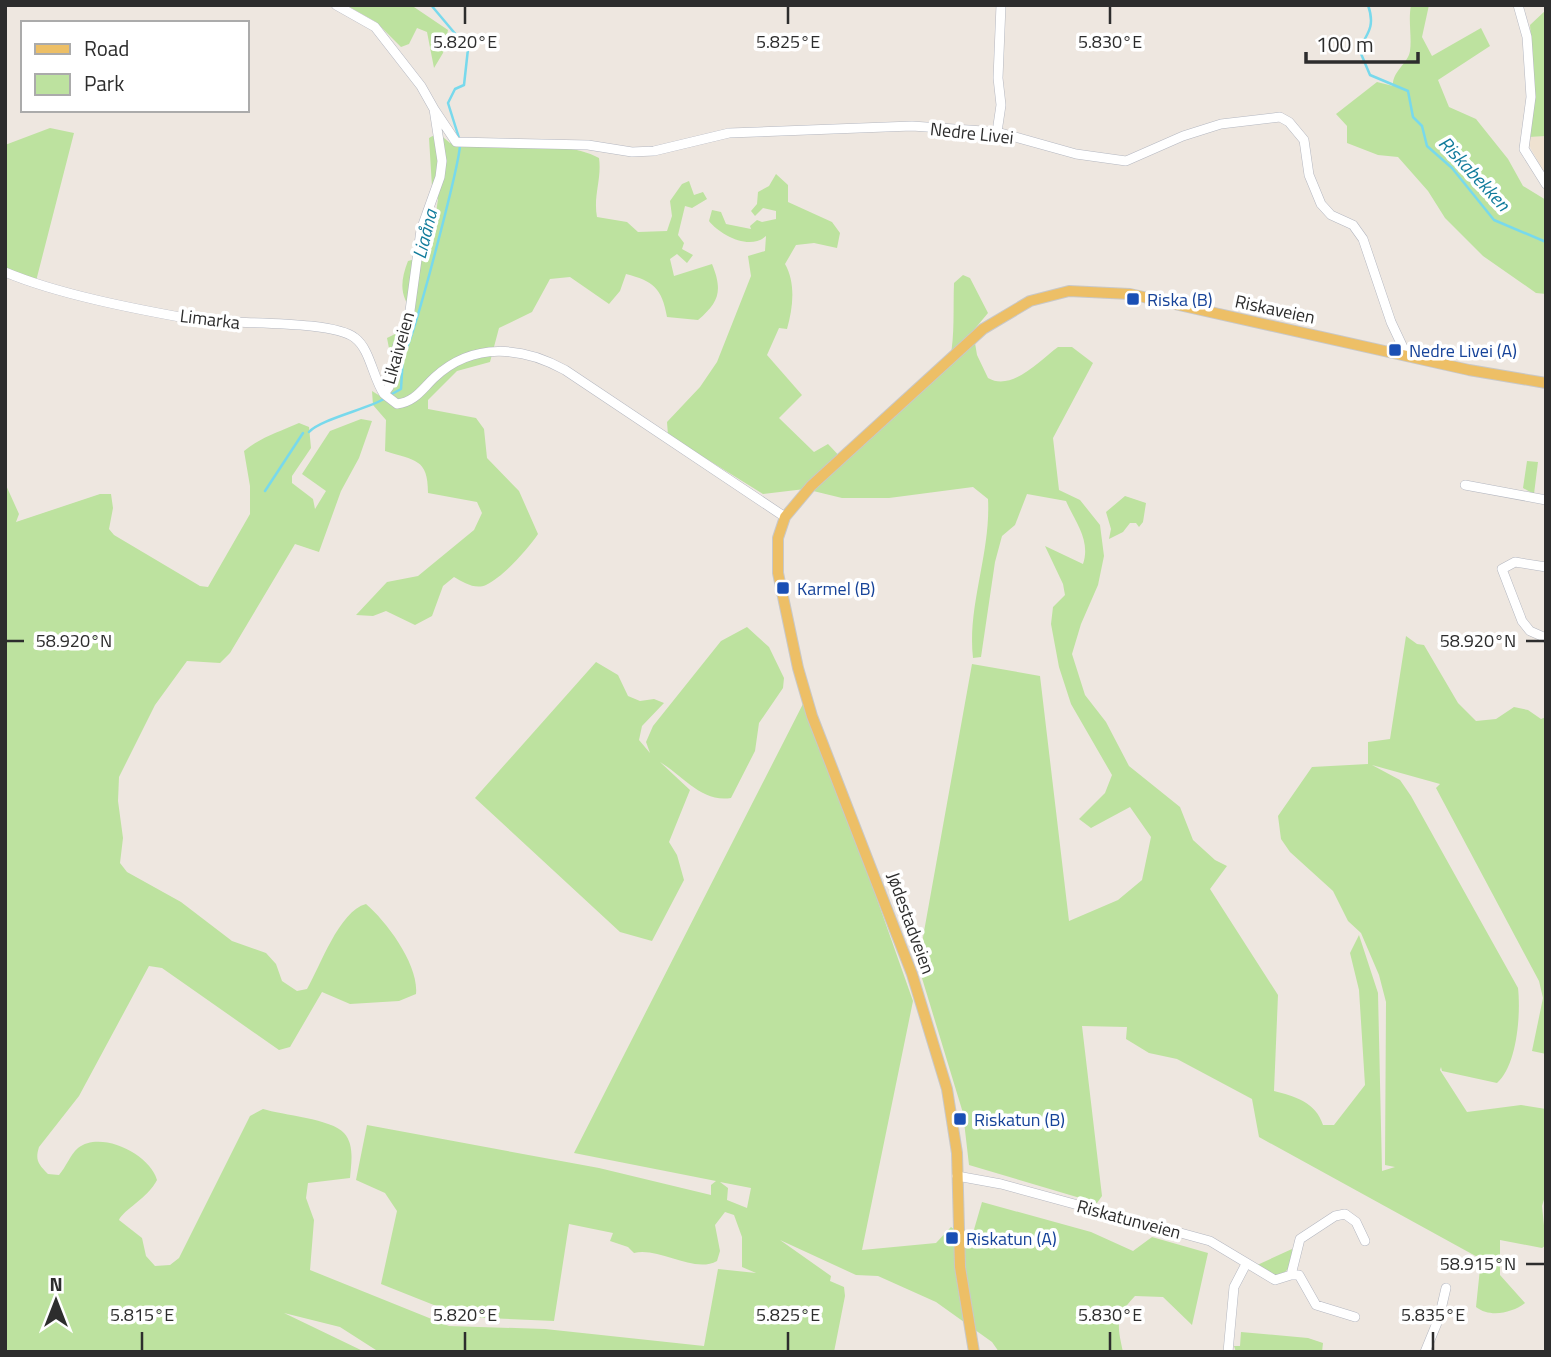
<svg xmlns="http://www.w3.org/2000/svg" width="1551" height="1357" font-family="'Titillium Web',sans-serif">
	<rect width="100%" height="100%" fill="#eee7e0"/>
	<!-- education -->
	<path fill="#efe2d1" d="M1546,136V176L1529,145V137Z"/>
	<!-- green -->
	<path fill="#bde29f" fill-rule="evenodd" d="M346,5H411L448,30L443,53L434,68L427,32L417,28L409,44L401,47L376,22Z
		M1411,5H1429L1422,37L1432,56L1481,28L1490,46L1438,80L1449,107L1476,119L1508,159L1523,186L1546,200V294L1536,293L1483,256L1445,218L1428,191L1398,157L1378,155L1347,143V126L1336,114L1377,82L1393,86C1392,71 1408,64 1410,51C1412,36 1408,21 1411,5Z
		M1546,10V136L1529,137L1535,96L1530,25Z
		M50,128L74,133L35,285L5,272V145Z
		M438,133L450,143L461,145C499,146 566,140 599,158C602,179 593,196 597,217L627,222L638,232L667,231L672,216L670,201L682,184L689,181L694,195L703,192L707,199L692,208L685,206L678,235L684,243L682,249L693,255L687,263L677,254L670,259L674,276L712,264C723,291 719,302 698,320L667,317C662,288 653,281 626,274L620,291L609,304L570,277L550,279L532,312L499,328L490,362L457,371L428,400V409L476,418L484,429L487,458L519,491L538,534C528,549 503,577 486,585C475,590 463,582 454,577L443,586L432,616L415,625L386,611L373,616L356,615L387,582L418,576L474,530L482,513L477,502L428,493C428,458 415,461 385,451L386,420L373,405L372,391L388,401L393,369L387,338L415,324V313C399,298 400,281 408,261L430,255L438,199L432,187L429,138Z
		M776,174L788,185V202L832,222L840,233L837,248L814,243L796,245L785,264C796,283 793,308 787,329L779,328L767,355L802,395L779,418L814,452L828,444L845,462C862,446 947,373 950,359C955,336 953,307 954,283L963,275L970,278L988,313L973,331L977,355L988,378C1012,392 1040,360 1058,347H1072L1093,363L1053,438L1059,490L1080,500L1100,525L1104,556L1098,585L1081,624L1072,654L1085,695L1106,722L1129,766L1180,807L1193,840L1215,860L1227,866L1210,889L1278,995L1274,1091C1294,1096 1316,1102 1323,1125H1334L1365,1085L1359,990L1350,953L1359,935L1378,993L1382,1171L1395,1167L1385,1165L1386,1002L1379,975L1361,933L1348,921L1333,891L1290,852L1281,839L1278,816L1312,767L1368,764V742L1390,739L1406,636L1417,644L1424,645L1458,703L1476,721L1496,719L1514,707L1528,710L1541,719L1546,717V1054L1532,1051L1543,998L1539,981L1436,788L1440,784L1372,765L1400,780L1411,796L1518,988C1521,1014 1517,1066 1497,1083L1442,1071L1441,1067L1440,1070L1467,1112L1521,1105L1546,1109V1193L1542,1206L1546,1245L1542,1248L1500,1240V1275L1525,1303C1512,1313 1490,1318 1476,1307L1481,1259L1259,1137L1252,1099L1177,1059L1149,1053L1126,1039L1127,1027L1082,1026L1102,1196L1097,1203L969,1165L963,1113L918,965L972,664L1040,676L1069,921L1118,900L1142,880L1151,837L1130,807L1091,828L1079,819L1105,793L1112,775L1071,704L1059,667L1051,624L1053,607L1065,595L1063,584L1045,546L1083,564C1091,540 1075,522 1066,501L1027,494L1015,525L1002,536L995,562L981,657L973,658C967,606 991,553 988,499L973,487L889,498H842L805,489L763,494L668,435L667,422L700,387L717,362L751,276L748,256L765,251L766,236C750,251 720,235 709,221L712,210L721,212L726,224L751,229L750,226L757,220L762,222L776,219V211L763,208L755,216L751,211L757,204L758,192L769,186Z
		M361,419L372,421L359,458L341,491L319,552L295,544L230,653L220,663L187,661L155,705L119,777L118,801L123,838L120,863L127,872L181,902L232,941L266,953L276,964L282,981L297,991L307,989C320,967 339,911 366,904C387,922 419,965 416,994L399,1001L350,1004L322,992L290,1047L279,1050L162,968L149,966L79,1096L39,1147C35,1160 38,1164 48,1174L59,1175C66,1167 70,1155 78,1148C101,1130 150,1154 157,1180C148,1198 123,1210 119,1220L142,1238L146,1256L155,1266L170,1265L179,1258L250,1116L263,1109C282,1115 332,1119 344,1133C355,1145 351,1164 350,1178L308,1183L306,1198L314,1220L310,1270L449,1326L545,1329L704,1346L718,1269L756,1273L742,1267V1237L734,1215L725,1212L715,1225L720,1251L717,1261C694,1274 660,1247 634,1253L628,1247L610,1241L613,1233L569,1224L554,1321L464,1317L381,1284L397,1211L385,1193L356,1180L367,1125L599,1168L711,1195V1185L716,1181L574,1153L806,698L913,1001L862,1250L936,1243L951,1227L968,1239L973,1233L982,1202L1091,1232L1133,1251L1152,1237L1208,1253L1192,1325L1163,1297L1135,1296C1115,1317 1117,1324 1123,1352H999L992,1342L936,1302L878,1276L856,1275L780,1240L831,1276L830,1281L844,1287L845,1296L834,1352H379L340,1327L284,1313L365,1352H5V483L19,514L16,522L100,494H111L113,508L109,529L114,535L200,586L208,587L250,514V486L244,451C261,437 279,432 299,423L309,427L311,448L292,476V483L313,499L315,509L326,491L302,474L330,431ZM720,1182L751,1188L747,1208L727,1200L728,1188Z
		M1527,461L1538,462L1534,494L1523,488Z
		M1125,496L1146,503L1143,522L1139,527L1136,523H1130L1123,532L1109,539L1111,529L1106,512Z
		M747,627L769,647L784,678L783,688L759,723L755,751L731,798C702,803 682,775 660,762L690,790L669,842L677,855L684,880L652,941L620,932L475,798L596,662L618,675L628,696L640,701L654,699L664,703L642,726L639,740L650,753L646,742L653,726L721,641Z
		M1292,1249C1292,1265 1290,1272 1275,1277L1255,1266Z
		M1241,1332L1308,1338L1323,1343L1322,1352H1236L1234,1346H1240Z"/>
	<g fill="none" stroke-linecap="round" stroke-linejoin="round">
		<!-- stream -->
		<path stroke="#78d9ec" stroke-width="2.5" d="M431,5L468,49L464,85L455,89L448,103L459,138
			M1368,5C1375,25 1369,32 1359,49L1370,75L1408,91L1413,117L1422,126L1427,146L1452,168L1494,220L1546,242
			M390,395L401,389L403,355C413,345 459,165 460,145
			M309,432C319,420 367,409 384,399
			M265,491L303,433"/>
		<defs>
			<path id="minor" d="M336,5L375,27L421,86L434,109L442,161L440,177L421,230L409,318L397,347L389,387L384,394L397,404C415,402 422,389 435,377C473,342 522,346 565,370L785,517
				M1518,5L1527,37L1531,97L1524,149L1546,184
				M434,109L456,142L588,145L632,152L654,151L729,133L912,126L997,132L1076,154L1126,161L1183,136L1221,124L1280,117L1289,122L1304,140L1309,175L1321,204L1331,215L1353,225L1363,239L1391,322L1407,356
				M997,132L1001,105L998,78L1001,5
				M5,272C57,294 135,309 191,319C227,325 332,319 355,338C370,349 373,378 384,394
				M1465,485L1546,500
				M1546,567L1515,562L1502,569L1522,621L1530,631L1546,638
				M957,1176L1001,1184L1210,1241L1275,1280L1291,1275L1300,1239L1335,1216L1345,1214L1356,1222L1365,1241
				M1291,1275H1299L1316,1305L1355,1317
				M1228,1352L1234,1287L1246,1264
				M1425,1352L1439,1318L1446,1288"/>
			<path id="major" d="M974,1352L960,1267L957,1153L947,1089L912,974L812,716L798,668L778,573V538L785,517L811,486L983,329L1030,301L1069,291L1130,294L1469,370L1546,383"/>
		</defs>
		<!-- minor casing -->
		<use href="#minor" stroke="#b4b7c0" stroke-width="10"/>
		<!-- major casing -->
		<use href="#major" stroke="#c8c8c8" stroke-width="12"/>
		<!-- minor -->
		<use href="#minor" stroke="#fff" stroke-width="9"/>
		<!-- major -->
		<use href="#major" stroke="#edbf66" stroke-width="10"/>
	</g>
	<!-- ticks -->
	<path fill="none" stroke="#2d2d2d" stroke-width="2.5" d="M465,7V24M788,7V24M1110,7V24M7,641H24M1526,641H1544M1526,1264H1544M142,1332V1350M465,1332V1350M788,1332V1350M1110,1332V1350M1433,1332V1350"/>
	<!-- markers -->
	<g fill="#1a4fb4" stroke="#fff" stroke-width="2.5">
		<rect x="1126" y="292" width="14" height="14" rx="3.5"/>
		<rect x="1388" y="343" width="14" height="14" rx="3.5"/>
		<rect x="776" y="581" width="14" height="14" rx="3.5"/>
		<rect x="953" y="1112" width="14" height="14" rx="3.5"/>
		<rect x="945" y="1231" width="14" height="14" rx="3.5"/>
	</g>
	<g text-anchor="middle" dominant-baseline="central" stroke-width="7" stroke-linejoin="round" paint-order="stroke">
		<!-- street labels -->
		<g font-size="18" fill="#2d2d2d" stroke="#fff">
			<text transform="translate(972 133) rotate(6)">Nedre Livei</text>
			<text transform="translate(1275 309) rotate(12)">Riskaveien</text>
			<text transform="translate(210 319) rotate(7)">Limarka</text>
			<text transform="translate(398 348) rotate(-74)">Likaiveien</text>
			<text transform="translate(911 923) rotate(70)">Jødestadveien</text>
			<text transform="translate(1129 1219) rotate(15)">Riskatunveien</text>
		</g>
		<!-- transit labels -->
		<g font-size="18" fill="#164399" stroke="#fff" text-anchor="start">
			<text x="1147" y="299">Riska (B)</text>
			<text x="1409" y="350">Nedre Livei (A)</text>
			<text x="797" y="588">Karmel (B)</text>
			<text x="974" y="1119">Riskatun (B)</text>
			<text x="966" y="1238">Riskatun (A)</text>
		</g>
		<!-- water labels -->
		<g font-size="19" font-style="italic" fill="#127c9c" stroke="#fff">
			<text transform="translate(1475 173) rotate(47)">Riskabekken</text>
			<text transform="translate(424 234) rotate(-76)">Liaåna</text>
		</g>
	</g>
	<g font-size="18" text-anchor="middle" fill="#2d2d2d" stroke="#fff" stroke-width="7" stroke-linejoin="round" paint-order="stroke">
		<text x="465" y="48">5.820°E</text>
		<text x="788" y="48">5.825°E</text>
		<text x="1110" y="48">5.830°E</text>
		<text x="74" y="647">58.920°N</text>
		<text x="1478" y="647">58.920°N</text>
		<text x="1478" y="1270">58.915°N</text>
		<text x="142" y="1321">5.815°E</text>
		<text x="465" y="1321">5.820°E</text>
		<text x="788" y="1321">5.825°E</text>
		<text x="1110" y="1321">5.830°E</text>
		<text x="1433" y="1321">5.835°E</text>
	</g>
	<!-- border -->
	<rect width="1551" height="1357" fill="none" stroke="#2d2d2d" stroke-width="14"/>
	<!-- legend -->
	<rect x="21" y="21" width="228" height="91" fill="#ffffff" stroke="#ababab" stroke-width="2"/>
	<rect x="35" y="44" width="35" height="10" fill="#edbf66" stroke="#ababab" stroke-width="2"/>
	<text x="84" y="56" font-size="21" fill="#2d2d2d">Road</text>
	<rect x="35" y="74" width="35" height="21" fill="#bde29f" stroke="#ababab" stroke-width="2"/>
	<text x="84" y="91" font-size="21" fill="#2d2d2d">Park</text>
	<!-- north arrow -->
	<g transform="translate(56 1301)" stroke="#ffffff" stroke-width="5" paint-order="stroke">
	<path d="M0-5L12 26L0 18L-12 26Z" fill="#2d2d2d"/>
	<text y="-10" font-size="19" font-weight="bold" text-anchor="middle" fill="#2d2d2d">N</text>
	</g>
	<!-- scale -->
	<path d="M1306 52v10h112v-10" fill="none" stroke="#2d2d2d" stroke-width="3.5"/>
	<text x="1316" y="52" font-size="21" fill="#2d2d2d" stroke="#ffffff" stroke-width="5" paint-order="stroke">100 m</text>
</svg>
